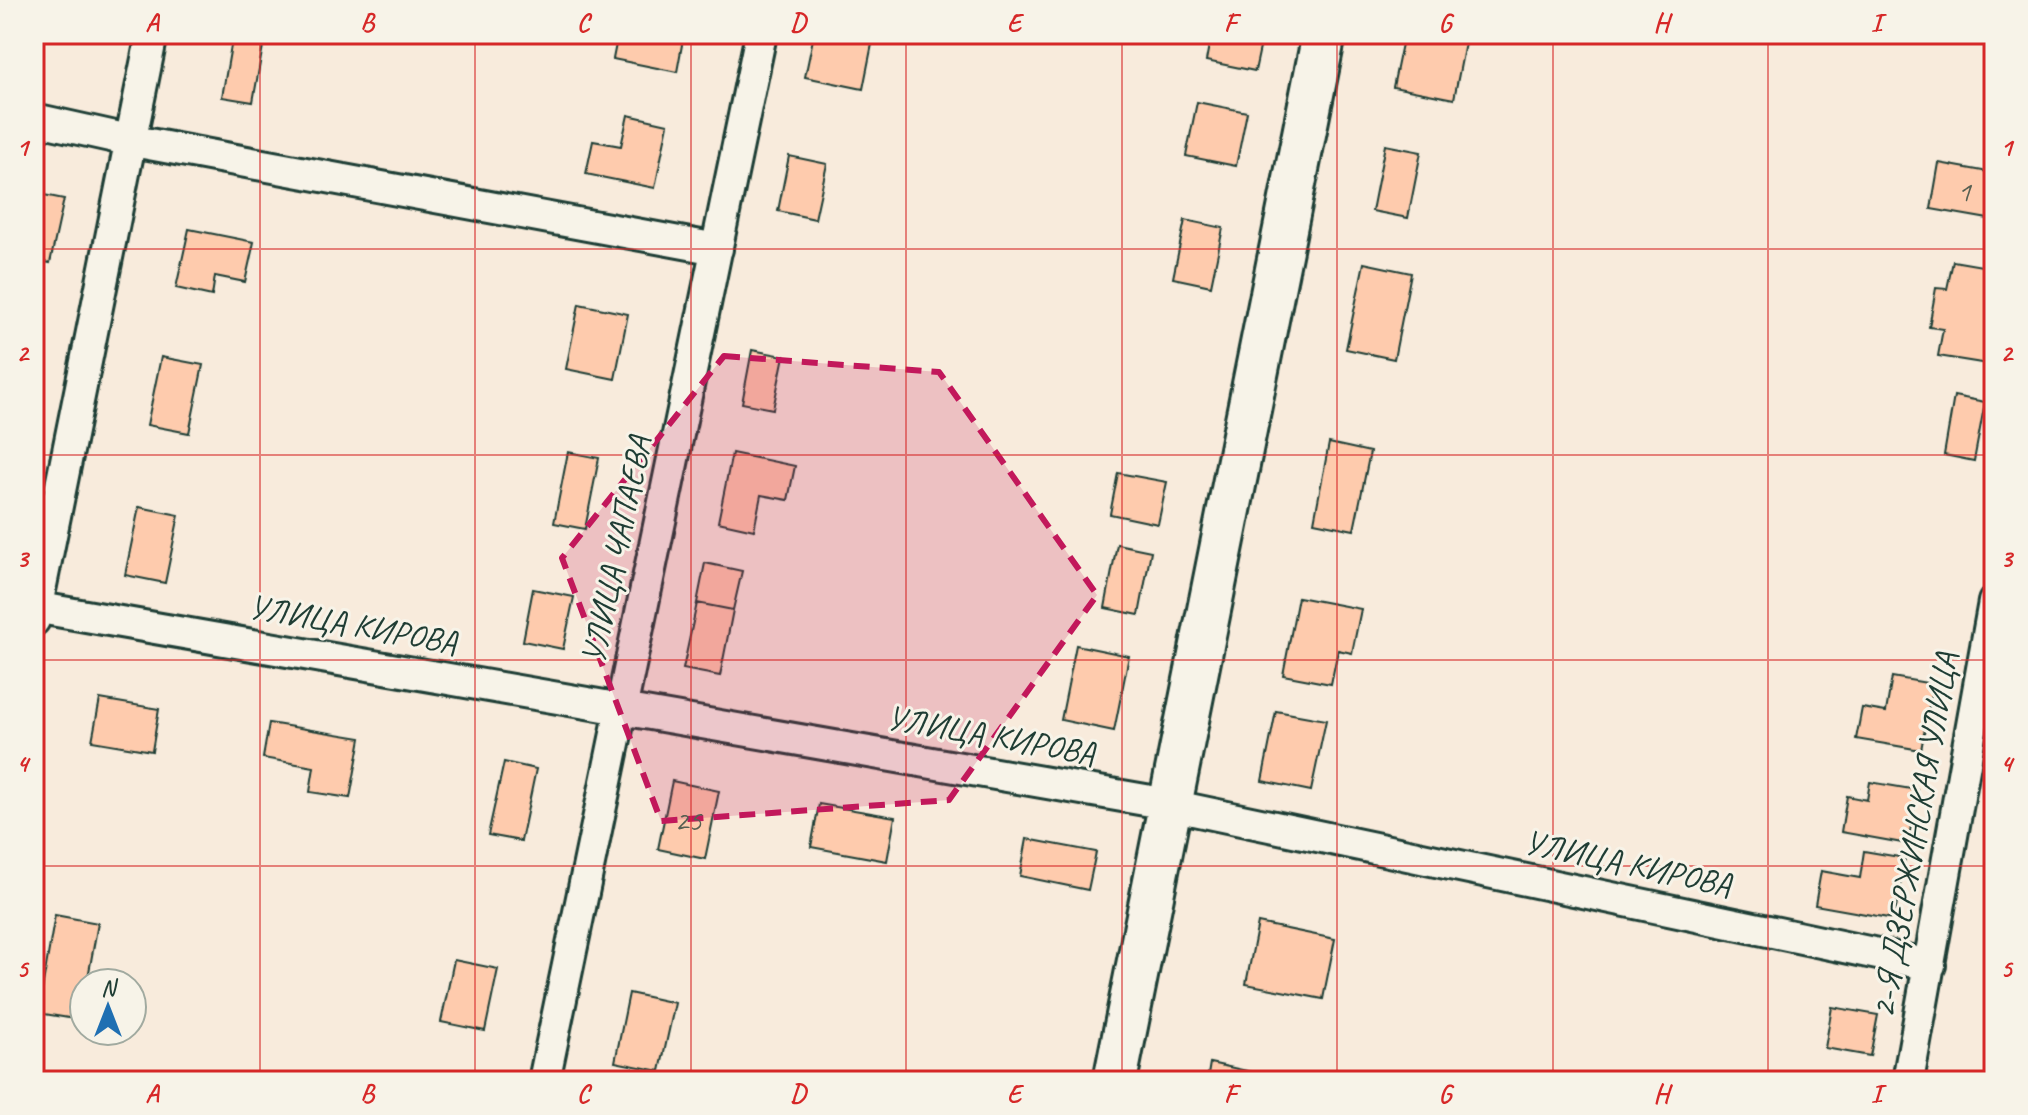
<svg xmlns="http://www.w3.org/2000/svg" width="2028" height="1115" font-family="Caveat,sans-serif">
	<rect width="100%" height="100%" fill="#f8ebdc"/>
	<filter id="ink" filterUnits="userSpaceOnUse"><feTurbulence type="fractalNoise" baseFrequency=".0125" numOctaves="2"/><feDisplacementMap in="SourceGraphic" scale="16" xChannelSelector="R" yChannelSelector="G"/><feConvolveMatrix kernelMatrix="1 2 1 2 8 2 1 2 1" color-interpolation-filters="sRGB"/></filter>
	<g filter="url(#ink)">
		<!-- building -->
		<path fill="#fecbad" stroke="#1f3d34" stroke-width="2" d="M233,34L265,35L253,102L222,97Z
			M618,34L654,37V34H684L677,72L613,59Z
			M814,34H874L863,89L805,77Z
			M1211,34H1263L1255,71L1206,61Z
			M1404,34L1466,38L1454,99L1393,87Z
			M1197,102L1247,112L1236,166L1186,156Z
			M628,115L668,124L655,188L586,174L593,141L621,146Z
			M1385,145L1421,152L1408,218L1372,211Z
			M789,156L827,164L815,219L778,211Z
			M1939,163L1994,173V220L1931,209Z
			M34,193L64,199L50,263L34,260Z
			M1185,220L1223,228L1211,286L1173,278Z
			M189,229L254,242L245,282L215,276L212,296L176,288Z
			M1953,261L1994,268V329L1988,364L1938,356L1943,329L1929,327L1936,288L1947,289Z
			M1364,263L1411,273L1394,359L1346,349Z
			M579,304L628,314L615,379L566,369Z
			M752,350L784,356L773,409L742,403Z
			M161,357L203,365L189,433L147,425Z
			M1954,396L1985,402L1974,461L1944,455Z
			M1329,443L1370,452L1354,530L1314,522Z
			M568,452L599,458L585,529L554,523Z
			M732,453L795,466L788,500L761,495L754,530L718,522Z
			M1118,473L1167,482L1158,524L1110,514Z
			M139,507L179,515L165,583L125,575Z
			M1117,544L1151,551L1139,615L1105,608Z
			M705,563L742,571L733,610L697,603Z
			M533,589L574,597L563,649L523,641Z
			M1298,597L1361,609L1352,653L1338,650L1331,684L1283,675Z
			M697,603L733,610L720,676L683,669Z
			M1076,645L1129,656L1114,731L1061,720Z
			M1892,677L1933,684L1921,750L1856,739L1862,708L1886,712Z
			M100,699L159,709L152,751L92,741Z
			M1276,711L1326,720L1311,791L1262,781Z
			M269,723L361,738L350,798L310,792L314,767L263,758Z
			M504,762L536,769L521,841L488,835Z
			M672,781L719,791L705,859L658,849Z
			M1870,782L1917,790L1908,844L1841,832L1847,796L1867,800Z
			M819,804L895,817L887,861L811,847Z
			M1027,839L1096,852L1088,890L1020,876Z
			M1864,851L1905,858L1894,919L1815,905L1821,871L1860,878Z
			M55,915L98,923L87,983H84L81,1020L38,1013Z
			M1258,923L1335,939L1323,999L1246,984Z
			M454,960L498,969L485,1031L441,1022Z
			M629,993L675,1003L660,1071L615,1062Z
			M1832,1007L1878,1015L1870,1056L1825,1048Z
			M1210,1063L1252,1072L1251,1081H1207Z
			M992,1073L1031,1081H990Z"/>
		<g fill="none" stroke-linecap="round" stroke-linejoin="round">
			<defs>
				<path id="street" d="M34,119L133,141L717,249
					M34,607L1151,801L1930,965
					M34,620L152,34
					M544,1081L761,34
					M1908,1081L1994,602"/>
				<path id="secondary" d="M1115,1081L1324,34"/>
			</defs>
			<!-- street casing -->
			<use href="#street" stroke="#1f3d34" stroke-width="36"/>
			<!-- secondary casing -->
			<use href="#secondary" stroke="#1f3d34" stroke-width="48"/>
			<!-- street -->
			<use href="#street" stroke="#f7f3e8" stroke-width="30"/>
			<!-- secondary -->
			<use href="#secondary" stroke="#f7f3e8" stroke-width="42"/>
		</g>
	</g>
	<!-- marked area -->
	<path fill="#c2185b" fill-opacity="0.2" stroke="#c2185b" stroke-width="6" stroke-dasharray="16 10" stroke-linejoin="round" d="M724,356L939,372L1097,595L949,800L661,821L562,558Z"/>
	<!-- grid -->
	<path fill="none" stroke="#d62828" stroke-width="2" stroke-opacity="0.55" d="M260,34V1081M475,34V1081M691,34V1081M906,34V1081M1122,34V1081M1337,34V1081M1553,34V1081M1768,34V1081M34,249H1994M34,455H1994M34,660H1994M34,866H1994"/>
	<g text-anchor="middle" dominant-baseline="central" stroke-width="6" stroke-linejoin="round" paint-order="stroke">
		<!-- number labels -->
		<g font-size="30" fill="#576052">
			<text x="1964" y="191">1</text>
			<text x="688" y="820">25</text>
		</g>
		<!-- street labels -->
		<g font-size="34" fill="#1f3d34" stroke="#f7f3e8">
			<text transform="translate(616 550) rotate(-78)">УЛИЦА ЧАПАЕВА</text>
			<text transform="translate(353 624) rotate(10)">УЛИЦА КИРОВА</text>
			<text transform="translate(991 735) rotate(10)">УЛИЦА КИРОВА</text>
			<text transform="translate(1914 835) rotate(-80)">2-Я ДЗЕРЖИНСКАЯ УЛИЦА</text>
			<text transform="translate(1628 863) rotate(12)">УЛИЦА КИРОВА</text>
		</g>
	</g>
	<!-- margin -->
	<rect width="2028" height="1115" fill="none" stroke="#f7f3e8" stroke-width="88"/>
	<!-- north arrow -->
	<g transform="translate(108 1007)"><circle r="38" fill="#f7f3e8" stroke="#a1aaa0" stroke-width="2"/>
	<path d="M0-6L14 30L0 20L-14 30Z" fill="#1f6fb2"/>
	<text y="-12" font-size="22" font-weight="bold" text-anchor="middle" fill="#1f3d34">N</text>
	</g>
	<rect x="44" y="44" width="1940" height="1027" fill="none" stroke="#d62828" stroke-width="3"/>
	<g font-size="26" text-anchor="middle" font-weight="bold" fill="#d62828">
		<text x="152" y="31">A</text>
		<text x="367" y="31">B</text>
		<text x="583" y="31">C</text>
		<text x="798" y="31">D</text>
		<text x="1014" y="31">E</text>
		<text x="1230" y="31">F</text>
		<text x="1445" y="31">G</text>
		<text x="1661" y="31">H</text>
		<text x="1876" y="31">I</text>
		<text x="22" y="156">1</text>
		<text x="2006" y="156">1</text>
		<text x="22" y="361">2</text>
		<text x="2006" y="361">2</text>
		<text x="22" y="567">3</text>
		<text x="2006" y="567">3</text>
		<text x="22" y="772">4</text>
		<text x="2006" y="772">4</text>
		<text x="22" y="977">5</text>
		<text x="2006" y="977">5</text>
		<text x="152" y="1102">A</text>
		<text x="367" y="1102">B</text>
		<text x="583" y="1102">C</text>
		<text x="798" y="1102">D</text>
		<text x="1014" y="1102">E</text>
		<text x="1230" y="1102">F</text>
		<text x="1445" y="1102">G</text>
		<text x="1661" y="1102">H</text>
		<text x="1876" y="1102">I</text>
	</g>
</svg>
